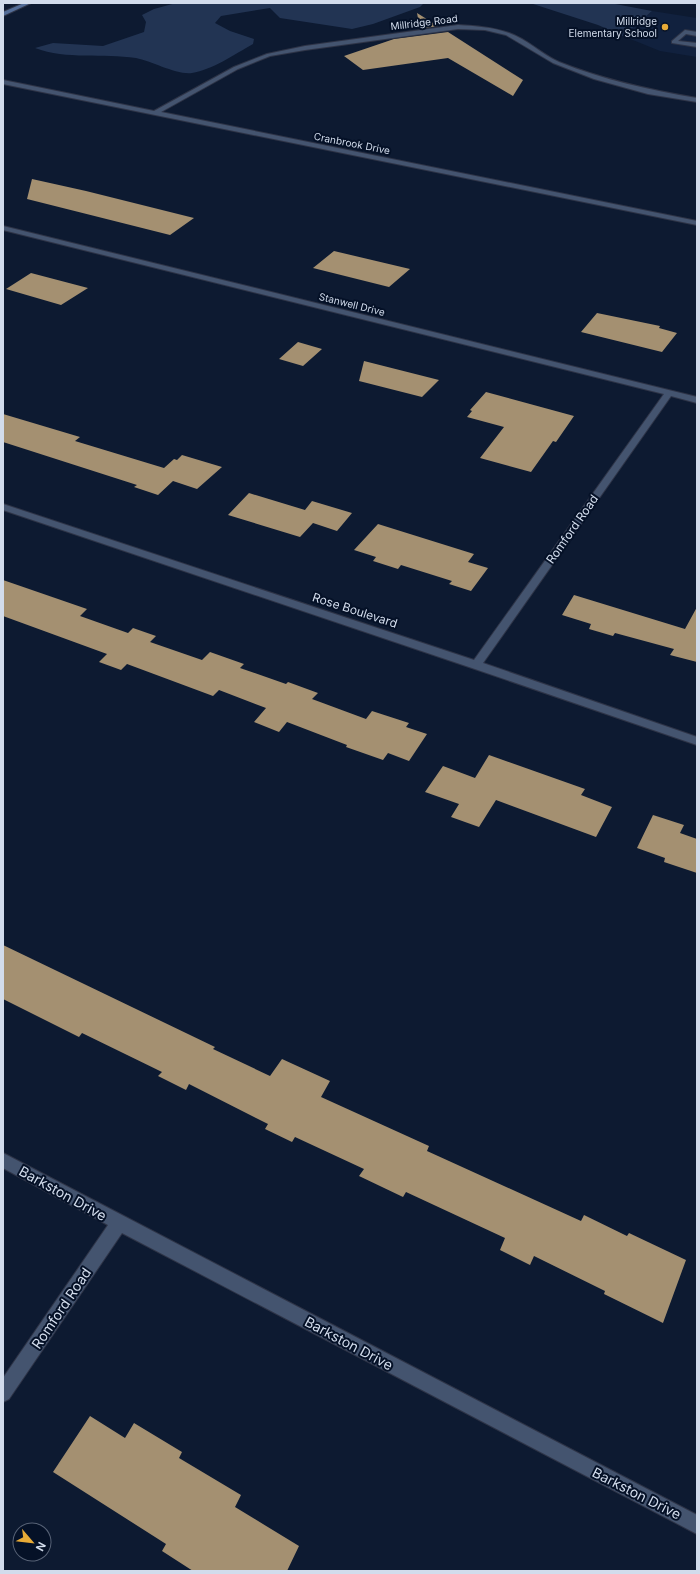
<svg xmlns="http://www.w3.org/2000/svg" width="700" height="1574" font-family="Inter,sans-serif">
	<rect width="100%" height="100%" fill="#0d1a31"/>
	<!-- built -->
	<path fill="#11213e" d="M652,11L697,18V57L660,51L623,36Z"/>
	<!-- green -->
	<path fill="#223453" d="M176,3H424L420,7L373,24L352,29L280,18L270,8L221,16L215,23L230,31L254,39L253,44C235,54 212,70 192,73C176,75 152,61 136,58C103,53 67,60 35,48L53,43L103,46L144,32L146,22L142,15L154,9Z
		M530,3H610L652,11L623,36L598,25Z"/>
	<!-- building -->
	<path fill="#a49071" d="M417,13L438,26L420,29Z
		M448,32L523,80L513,96L448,58L363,70L344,56L394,39Z
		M32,179L86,191L194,218L170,235L27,199Z
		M334,251L410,269L389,287L313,268Z
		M31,273L88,288L61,305L6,289Z
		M597,313L660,326L659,328L677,333L662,352L581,332Z
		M298,342L322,349L303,366L279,359Z
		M364,361L439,380L422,397L359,381Z
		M486,392L574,416L556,442L553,441L531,472L480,458L504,427L467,417L472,411L470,410Z
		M3,414L80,437L75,441L164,468L174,459L177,460L182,455L222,467L197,489L173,481L158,495L134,487L137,485L3,442Z
		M249,493L305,510L312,501L352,513L337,531L313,523L300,537L228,515Z
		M378,524L474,554L468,562L488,568L471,591L449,584L452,581L401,565L398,569L373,561L376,557L354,550Z
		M3,580L87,609L80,616L128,633L133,628L156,636L150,642L202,660L210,652L244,664L240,668L286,684L288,682L318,693L312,699L366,719L372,711L409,723L406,727L427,734L409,761L388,753L383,760L346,747L347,745L287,722L279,732L254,722L266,708L219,690L213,696L127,664L121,670L99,662L107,654L3,616Z
		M574,595L685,629L697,607V662L670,655L674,649L615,633L613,636L589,629L591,624L562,615Z
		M489,755L585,789L581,795L612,807L596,837L496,800L479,827L451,817L459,804L425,792L443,766L475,778Z
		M653,815L684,825L680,833L697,839V873L664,862L665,858L637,848Z
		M3,945L215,1047L213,1049L270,1076L282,1059L330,1081L321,1097L429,1146L427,1151L581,1221L584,1215L627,1236L629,1233L686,1260L663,1323L604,1294L605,1291L534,1256L530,1265L500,1250L505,1238L406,1192L403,1197L359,1176L364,1169L295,1137L292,1142L265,1129L268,1124L189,1084L186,1090L158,1076L162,1072L82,1033L79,1037L3,999Z
		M90,1416L125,1438L134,1423L182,1452L179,1458L241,1495L235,1507L299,1546L287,1571H193L162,1551L166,1544L53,1472Z"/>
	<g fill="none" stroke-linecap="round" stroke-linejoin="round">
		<defs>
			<path id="lane" d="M685,30L697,32V36L686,34L678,41L697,43V47L672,43V41Z"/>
			<path id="street" d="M458,25C475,26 492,27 509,33C527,39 541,54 559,62C604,80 649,90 697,98V102L648,94L594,79L553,63L506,35L485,30L458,29L305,50L270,56L238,69L161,112L697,221V225L3,84V80L154,111L234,67L267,54L305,46Z
				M3,226L697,397V403L671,396L483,663L697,737V745L472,668L3,510V504L474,660L664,394L3,230Z
				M3,1153L697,1515V1534L122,1233L9,1399L3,1402V1378L108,1225L3,1168Z"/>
			<path id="secondary" d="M24,3H31L3,16V12Z"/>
		</defs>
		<!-- lane casing -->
		<use href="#lane" stroke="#2e3447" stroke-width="2"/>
		<!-- street casing -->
		<use href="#street" stroke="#2e3447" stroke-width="2"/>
		<!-- secondary casing -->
		<use href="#secondary" stroke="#2e3447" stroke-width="2"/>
		<!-- lane -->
		<use href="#lane" fill="#44546f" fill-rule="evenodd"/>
		<!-- street -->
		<use href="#street" fill="#44546f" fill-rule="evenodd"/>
		<!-- secondary -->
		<use href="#secondary" fill="#536d98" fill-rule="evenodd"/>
	</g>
	<!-- markers -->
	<circle fill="#e8ab37" stroke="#051127" stroke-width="1.5" cx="665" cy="27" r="4"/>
	<g text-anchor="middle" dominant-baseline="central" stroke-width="4" stroke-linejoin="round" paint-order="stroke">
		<!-- far-poi labels -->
		<g font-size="10" fill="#d2dcec" stroke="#051127" text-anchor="end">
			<text x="657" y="21">Millridge<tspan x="657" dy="12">Elementary School</tspan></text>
		</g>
		<!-- far-street labels -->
		<g font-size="10" fill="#d2dcec" stroke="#051127">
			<text transform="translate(424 22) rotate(-7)">Millridge Road</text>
			<text transform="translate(352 143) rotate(11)">Cranbrook Drive</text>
			<text transform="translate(352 304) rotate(14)">Stanwell Drive</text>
		</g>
		<!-- street labels -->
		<g font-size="12" fill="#d2dcec" stroke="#051127">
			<text transform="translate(572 529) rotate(-55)">Romford Road</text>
			<text transform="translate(355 610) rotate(18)">Rose Boulevard</text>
		</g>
		<!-- near-street labels -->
		<g font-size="14" fill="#d2dcec" stroke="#051127">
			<text transform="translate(63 1193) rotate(29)">Barkston Drive</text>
			<text transform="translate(61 1308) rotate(-56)">Romford Road</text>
			<text transform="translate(349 1343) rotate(28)">Barkston Drive</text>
			<text transform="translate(637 1493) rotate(27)">Barkston Drive</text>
		</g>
	</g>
	<!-- border -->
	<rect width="700" height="1574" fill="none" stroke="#d2dcec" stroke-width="8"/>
	<!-- north arrow -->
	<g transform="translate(32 1542) rotate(118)"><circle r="19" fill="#051127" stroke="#576276"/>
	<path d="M0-3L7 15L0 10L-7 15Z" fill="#e8ab37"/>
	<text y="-6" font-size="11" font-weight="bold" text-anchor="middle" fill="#d2dcec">N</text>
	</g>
</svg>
